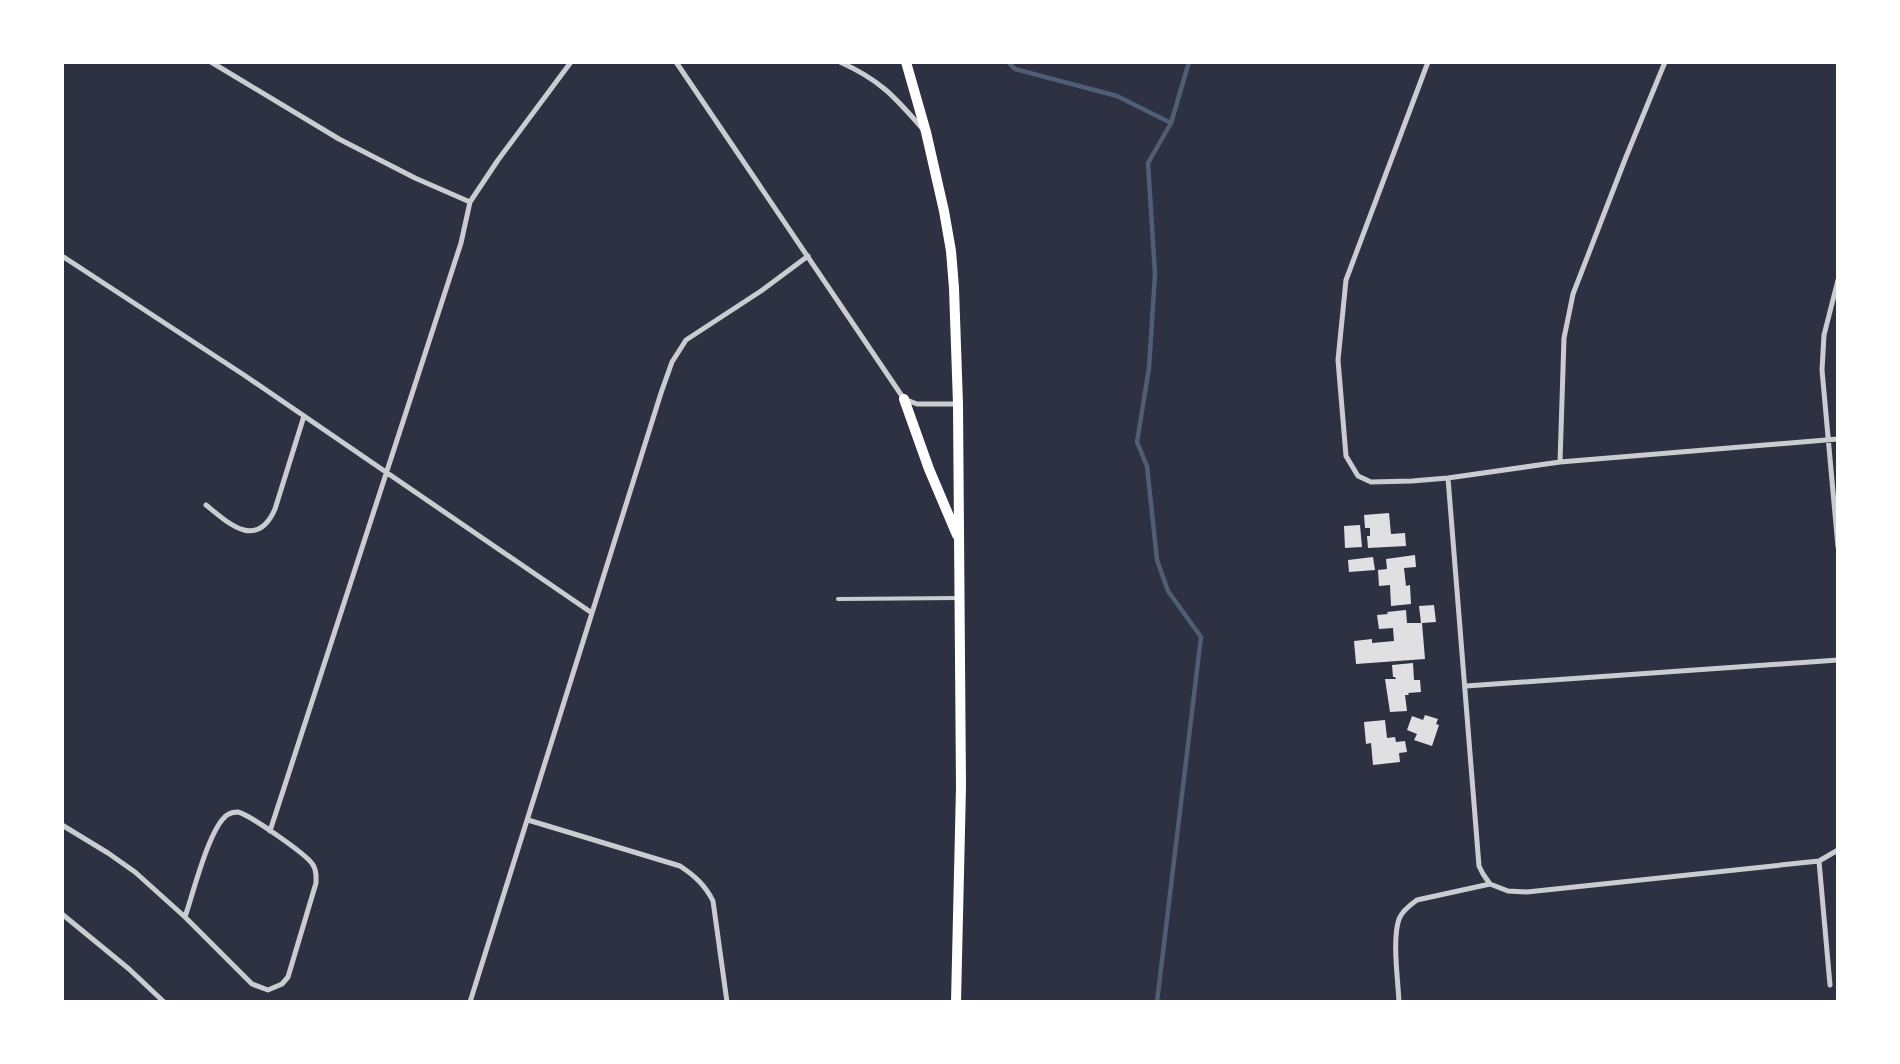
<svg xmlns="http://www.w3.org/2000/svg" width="1900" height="1064" font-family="Jost,sans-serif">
	<rect width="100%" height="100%" fill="#2d3142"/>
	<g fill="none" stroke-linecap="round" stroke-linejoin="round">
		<!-- stream -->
		<path stroke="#4f5d75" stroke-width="4.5" d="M1008,62L1015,69L1117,96L1171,123
			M1157,1002L1201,637L1168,591L1157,560L1147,466L1137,442L1149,368L1155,274L1148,163L1171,123L1189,62"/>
	</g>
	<!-- building -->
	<path fill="#e0e0e3" d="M1389,513L1391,534L1405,533L1406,546L1368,548L1367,536H1370V528H1365L1364,515Z
		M1360,525L1362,547L1345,548L1344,526Z
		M1415,555L1416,567L1404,568L1406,586L1410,585L1411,604L1391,606L1390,585L1379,586L1378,570L1387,569L1386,559Z
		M1373,557L1375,570L1349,572L1348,560Z
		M1434,605L1436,622L1422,623L1425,659L1356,664L1354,641L1372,639V643L1394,641L1393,628L1379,629L1377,615L1388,614L1387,612L1406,610L1407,623H1421L1419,606Z
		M1413,663L1414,680H1420L1421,692L1408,693L1409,695H1405L1407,711L1390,712L1385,679H1396L1395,677H1393L1392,665Z
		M1425,715L1438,719L1436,724L1439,725L1432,746L1414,740L1417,734L1407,730L1412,716L1423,720Z
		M1385,720L1387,738L1395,737L1396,742L1405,741L1407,752L1399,753L1400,762L1373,765L1371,743L1366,744L1364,722Z"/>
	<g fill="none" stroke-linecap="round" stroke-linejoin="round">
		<!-- service -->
		<path stroke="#caccd0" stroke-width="4" d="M838,599L959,598"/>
		<!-- minor -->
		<path stroke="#caccd0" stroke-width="5" d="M211,62L339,139L415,178L470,202
			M676,62L904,399L917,404H958
			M840,62C880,80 894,96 922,128
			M1428,62L1346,280L1338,360L1346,456L1358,476L1371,482L1412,481L1448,478L1560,462L1838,439
			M62,256L244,375L592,613
			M1838,280L1824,335L1822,370L1838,547
			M1560,462L1564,338L1573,294L1626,157L1665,62
			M1448,478L1479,866L1483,874L1490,884L1508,891L1527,892L1819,861L1838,850
			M206,505C229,524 257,550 275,509L304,416
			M1466,686L1838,660
			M528,820L680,866C695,876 705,885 713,901L727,1002
			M62,825L108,853L135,872L185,917L252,984L268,990L282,984L288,977L316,883C316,876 317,871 313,865C308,855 248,814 238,812C234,812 230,813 227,815C209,828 193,894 185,917
			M270,831L461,243L470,202L498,160L571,62
			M1819,861L1830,985
			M62,914L129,969L164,1002
			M470,1002L661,393L672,362L686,340L761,291L808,256
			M1399,1002C1398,979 1392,940 1399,919C1402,911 1410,905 1417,900L1490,884"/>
		<!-- secondary -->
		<path stroke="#fff" stroke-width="10" d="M906,62L926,132L944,211L951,251L954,288L958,404L961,787L956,1002
			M904,399L929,469L957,535"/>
	</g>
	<!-- border -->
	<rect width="1900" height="1064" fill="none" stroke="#ffffff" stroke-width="128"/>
</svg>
